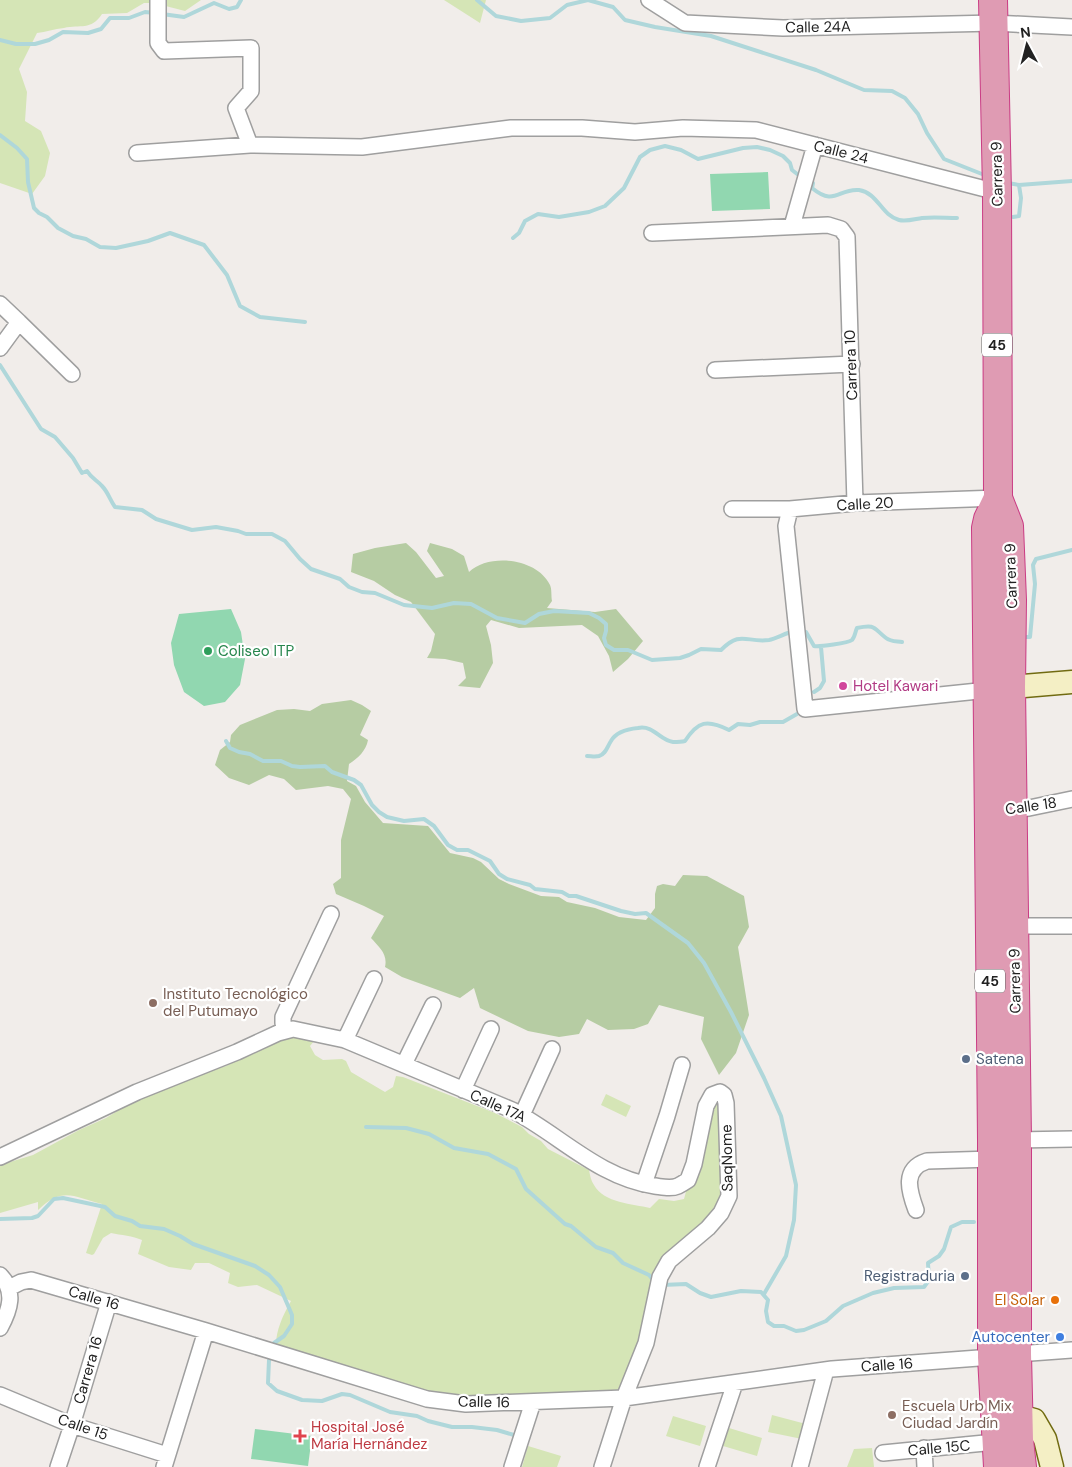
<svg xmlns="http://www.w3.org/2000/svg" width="1072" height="1467" font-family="'DM Sans',sans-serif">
	<rect width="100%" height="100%" fill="#f1edea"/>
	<!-- grass -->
	<path fill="#d5e5b6" d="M0,0H201L185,11L154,3H144L127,13L102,14C91,31 80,24 64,28C54,29 46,32 37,33L19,69L27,92L25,121L41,131L50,153L45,176L32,194L0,183Z
		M444,0H486L480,23Z
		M295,1034L314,1041L310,1046L315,1055L323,1060L342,1059L346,1061L351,1072L385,1092L393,1087L396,1076L403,1077L495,1113L522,1127L529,1134L541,1141L548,1149L589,1170C590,1175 591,1181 594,1185C604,1203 633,1204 650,1208L659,1199L674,1201L684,1199L710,1102L721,1098L725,1192L707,1223L664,1262L647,1321L624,1391L520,1396L432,1395L276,1345C276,1330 283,1315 291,1301L257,1285L238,1287L228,1283L230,1273L209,1263H195L191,1270L169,1267L138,1254L142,1240C133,1236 121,1235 111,1233L103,1238L94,1254L92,1255L86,1253L102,1204C73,1197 63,1186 38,1210V1202L0,1213V1165L33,1155L79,1130L106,1118L132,1102L153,1094L161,1088L226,1066L273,1042Z
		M606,1094L631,1106L626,1117L601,1105Z
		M772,1415L806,1424L802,1439L768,1432Z
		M673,1416L706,1426L700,1446L666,1436Z
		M729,1428L762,1438L757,1456L723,1446Z
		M528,1446L561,1456L557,1467H522Z
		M872,1448L874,1467H847L854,1449Z"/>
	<!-- forest -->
	<path fill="#b6cca3" d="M406,543L416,552L436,578L444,576L427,551L430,543L452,549L464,556L469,572C489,553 537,558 550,585C552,589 551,596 552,601L547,608L595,612L616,609L643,641L628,659L613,672L609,656L598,636L582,625L519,628L491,620L486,626L491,645L493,663L480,688L458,686L466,678L463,663L445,659L427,658L431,651L435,634L411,602L395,595L374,581L351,572L353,554L375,548Z
		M351,700L362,705L371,711L360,735L368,740C366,751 358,758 349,764L347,781L356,786L365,802L383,823L428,826L450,853L473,858L481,862L499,879L509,884L541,896L559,897L567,902L595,908L619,917L646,920L655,908V894L657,886L663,884L675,886L683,875L707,876L744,896L749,927L738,947L749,1015L736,1053L719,1075L701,1039L704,1017L659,1005L648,1024L634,1029L608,1030L587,1019L579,1034L559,1037L528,1031L480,1008L474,988L460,998L402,977L385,967C388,954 379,947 371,938L384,916L364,906L336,894L333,884L341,878V840L351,799L343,789L328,786L296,790L284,779L269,775L249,785L229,778L215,765L220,750L230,742L231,735L240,725L277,710L294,709L310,711L322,704Z"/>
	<!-- pitch -->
	<path fill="#91d7b0" d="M768,172L770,209L712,211L710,174Z
		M231,609L241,632L245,659L240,685L225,702L204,706L184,692L174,665L171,643L179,614Z
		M255,1429L312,1436L308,1466L251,1459Z"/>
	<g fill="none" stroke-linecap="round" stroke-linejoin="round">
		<!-- stream -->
		<path stroke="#afd7da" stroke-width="4" d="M477,0L496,16L521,21L550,18L567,5L588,0L613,7L625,20L655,27L711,36L816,70L864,90L892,91L905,98L918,114L927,133L944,159L987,176
			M162,14L184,17L214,3L229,9L237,7L241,0
			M0,40L16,44H35L49,40L63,32L88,33L101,29L110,18H129L145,12L155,13
			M0,135L17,148L27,159L28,182L34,208L39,213L47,217L58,228L73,236L86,239L100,247L116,248L148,241L170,233L204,245L227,275L240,306L260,317L305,322
			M810,180L813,183L812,188C835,207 838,188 859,190C878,193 881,215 899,220C906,222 915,219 922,218C934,217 946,218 957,218
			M1008,183L1019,185L1072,181
			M1013,217L1019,216L1021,198L1019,185
			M513,238L519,233L525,221L538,214L559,217L589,212L605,206L624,188L640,157L650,150L665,146L681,150L698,159L743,148L757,147L770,150L783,156L790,163L792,170L801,177
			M0,365L41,429L55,437L73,458L82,473L87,471C92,479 97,480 102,486C108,492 110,500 115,507L142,510L156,519L192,530L216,527L238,531L246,534H272L285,541L300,559L311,569L340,579L349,587L362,592L375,593L404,605L432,608L454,603L471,604L497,618L525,623L539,614L554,611L589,613L599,618L606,624V631L604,638L606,645L614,650H628L652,660L680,658L689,655L701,649L721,650C741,630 746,643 769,640C775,639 782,635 788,633
			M806,632L814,646C819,647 848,643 852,640C855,637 855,632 857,628C876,624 873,628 886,638C891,642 897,641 902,642
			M1024,637H1030L1035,584L1033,565L1036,559L1072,550
			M814,692L820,688L824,681L821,647
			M226,741L230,748L239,752L250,754L263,761H281L292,766L300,767L325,766L332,772L354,780L361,785L372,805L379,812L387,817L404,821L424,819L434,826L448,845L457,850H468L490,861L499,874L507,879L530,885L535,889L562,892L569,896H576L621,911L635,914L646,913L688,943L704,963L731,1012L764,1078L781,1116L796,1185L794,1220L786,1256L764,1294
			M587,756C591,756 595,757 599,756C606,754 607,747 611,741C616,732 628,729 638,728C654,725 659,740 673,742C677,742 681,742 685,741C698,721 707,719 729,730L738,724L750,725L760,722H783L797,714
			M366,1127L406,1128L429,1134L454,1148L488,1154L516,1169L526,1189L565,1224L571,1226L596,1247L613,1253L623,1263L649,1275L655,1282
			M0,1219L32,1218L38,1216L54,1199L63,1198L105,1207L115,1216L132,1221L140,1226L164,1229L180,1236L193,1244L255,1266L269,1275L280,1287L292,1315V1324L284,1336L274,1343
			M662,1285L686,1284L700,1293L711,1297L741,1291L761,1292L768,1300L766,1311L768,1322L774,1326H784L796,1331L804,1330L826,1321L843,1306L873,1293L894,1288L924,1287L929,1280L928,1263L939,1256L944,1249L951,1227L962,1222H974
			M269,1360L268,1383L277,1391L302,1400L322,1401L342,1394L350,1395L390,1412L417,1416L428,1421L452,1427H472L497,1430L514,1435"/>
		<defs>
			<path id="street" d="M158,0V43L164,51L251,48V91L236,108L250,145
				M649,0L685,23L783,28L994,23L1072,27
				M137,153L250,145L362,147L511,128H582L635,132L683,128L756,130L997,192
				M792,226L815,145
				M652,233L828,225L841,229L847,237L855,503
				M0,304L19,322
				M0,348L19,322L72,374
				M715,370L852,364
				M732,509H790L855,503L998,498
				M790,509L786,526L805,709L988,690
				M1008,810L1029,808L1072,799
				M1014,926H1072
				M286,1030L283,1023V1017L331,914
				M345,1040L374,979
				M404,1064L433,1005
				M463,1090L491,1029
				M522,1115L552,1049
				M1011,1140L1072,1139
				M0,1157L137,1092L237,1052L278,1033L293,1029L345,1040L512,1110C560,1135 599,1178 655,1186C663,1187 671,1189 678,1186C682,1184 685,1182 688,1180L694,1164L706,1106L712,1095L720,1092L724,1095L726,1103L729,1196L721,1213L708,1228L669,1261L660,1277L646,1343L624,1398L602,1467
				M644,1184L667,1116L682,1065
				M916,1210C909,1191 902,1169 927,1161L992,1159
				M0,1275C16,1291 10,1310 0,1328
				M9,1288L21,1282L31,1280L206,1331L427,1399L466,1404L624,1398L832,1369L992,1357
				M1017,1354L1072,1350
				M0,1395L72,1425L167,1455
				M924,1448L925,1467
				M883,1453L995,1442
				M58,1467L72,1425L109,1302
				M164,1467L206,1331
				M512,1467L533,1402
				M707,1467L735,1383
				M800,1467L826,1370"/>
			<path id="secondary" d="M1011,687L1072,682
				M1019,1416L1034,1420L1045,1439L1052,1467"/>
			<path id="highway" d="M993,0L997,192L998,498L1009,526L1012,600L1011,687L1017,1139V1354L1019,1440L1022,1467
				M998,498L988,519L986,528L992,1140V1357L998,1467"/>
		</defs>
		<!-- street casing -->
		<use href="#street" stroke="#9f9f9f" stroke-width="18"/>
		<!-- secondary casing -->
		<use href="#secondary" stroke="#716b11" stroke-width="25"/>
		<!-- highway casing -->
		<use href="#highway" stroke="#ca3c84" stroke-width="30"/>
		<!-- street -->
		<use href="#street" stroke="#fff" stroke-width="15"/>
		<!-- secondary -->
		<use href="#secondary" stroke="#f4efc5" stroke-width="22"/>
		<!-- highway -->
		<use href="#highway" stroke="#df9bb3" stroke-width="28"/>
	</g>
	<!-- markers -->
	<circle fill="#2e9e5b" stroke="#fff" stroke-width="2" cx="208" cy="651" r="5"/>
	<circle fill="#d1479c" stroke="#fff" stroke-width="2" cx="843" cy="686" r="5"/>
	<g fill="#8d6e63" stroke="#fff" stroke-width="2">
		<circle cx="153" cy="1003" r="5"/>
		<circle cx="892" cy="1415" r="5"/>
	</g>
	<g fill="#5c6f8a" stroke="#fff" stroke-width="2">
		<circle cx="966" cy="1059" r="5"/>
		<circle cx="965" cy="1276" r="5"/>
	</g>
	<circle fill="#e8710a" stroke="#fff" stroke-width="2" cx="1055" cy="1300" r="5"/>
	<circle fill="#3f7fe0" stroke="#fff" stroke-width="2" cx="1060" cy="1337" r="5"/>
	<path fill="#e0444e" stroke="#fff" stroke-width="2" d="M297.5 1428.5h5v5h5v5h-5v5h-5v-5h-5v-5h5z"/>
	<g text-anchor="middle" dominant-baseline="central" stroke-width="4.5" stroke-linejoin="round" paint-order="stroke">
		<!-- shield labels -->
		<g fill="#fff" stroke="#646464" stroke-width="1">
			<rect x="982" y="333.5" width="30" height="23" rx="4"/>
			<rect x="975" y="969.5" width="30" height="23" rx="4"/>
		</g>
		<g font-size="14" font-weight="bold" fill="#222">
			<text x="997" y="345">45</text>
			<text x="990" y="981">45</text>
		</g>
		<!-- street labels -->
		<g font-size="15" fill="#222" stroke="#fff">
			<text transform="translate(818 27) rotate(-1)">Calle 24A</text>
			<text transform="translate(841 152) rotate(14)">Calle 24</text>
			<text transform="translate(997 174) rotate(-91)">Carrera 9</text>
			<text transform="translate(851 365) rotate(-92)">Carrera 10</text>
			<text transform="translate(865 504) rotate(-3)">Calle 20</text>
			<text transform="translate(1011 576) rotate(-92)">Carrera 9</text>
			<text transform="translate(1031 806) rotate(-8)">Calle 18</text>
			<text transform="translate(1015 981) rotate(-91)">Carrera 9</text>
			<text transform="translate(498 1106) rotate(24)">Calle 17A</text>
			<text transform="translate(727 1158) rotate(-91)">SaqNome</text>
			<text transform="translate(94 1298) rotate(16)">Calle 16</text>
			<text transform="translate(887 1365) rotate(-4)">Calle 16</text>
			<text transform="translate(88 1370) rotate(-74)">Carrera 16</text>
			<text transform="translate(484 1402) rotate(1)">Calle 16</text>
			<text transform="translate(83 1427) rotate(19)">Calle 15</text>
			<text transform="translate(939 1448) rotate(-5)">Calle 15C</text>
		</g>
		<!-- leisure labels -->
		<g font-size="15" fill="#27864d" stroke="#fff" text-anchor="start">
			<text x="218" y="651">Coliseo ITP</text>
		</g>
		<!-- hotel labels -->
		<g font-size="15" fill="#b23c85" stroke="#fff" text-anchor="start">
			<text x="853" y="686">Hotel Kawari</text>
		</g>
		<!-- education labels -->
		<g font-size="15" fill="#785e54" stroke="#fff" text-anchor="start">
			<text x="163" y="994">Instituto Tecnológico<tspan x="163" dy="17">del Putumayo</tspan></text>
			<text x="902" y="1406">Escuela Urb Mix<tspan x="902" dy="17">Ciudad Jardín</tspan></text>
		</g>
		<!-- service labels -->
		<g font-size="15" fill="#4e5e75" stroke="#fff" text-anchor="start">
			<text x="976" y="1059">Satena</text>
			<text x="955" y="1276" text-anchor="end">Registraduria</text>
		</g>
		<!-- food labels -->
		<g font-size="15" fill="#c56008" stroke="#fff" text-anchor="end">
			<text x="1045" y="1300">El Solar</text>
		</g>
		<!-- shop labels -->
		<g font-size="15" fill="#366cbe" stroke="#fff" text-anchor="end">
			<text x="1050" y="1337">Autocenter</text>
		</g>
		<!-- health labels -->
		<g font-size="15" fill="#be3a42" stroke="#fff" text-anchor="start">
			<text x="311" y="1427">Hospital José<tspan x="311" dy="17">María Hernández</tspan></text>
		</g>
	</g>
	<!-- north arrow -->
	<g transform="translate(1027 45) rotate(353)" stroke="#ffffff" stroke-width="4" paint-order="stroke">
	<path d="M0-4L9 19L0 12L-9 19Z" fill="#222222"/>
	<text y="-8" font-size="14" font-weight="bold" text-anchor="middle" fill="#222222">N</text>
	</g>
</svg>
